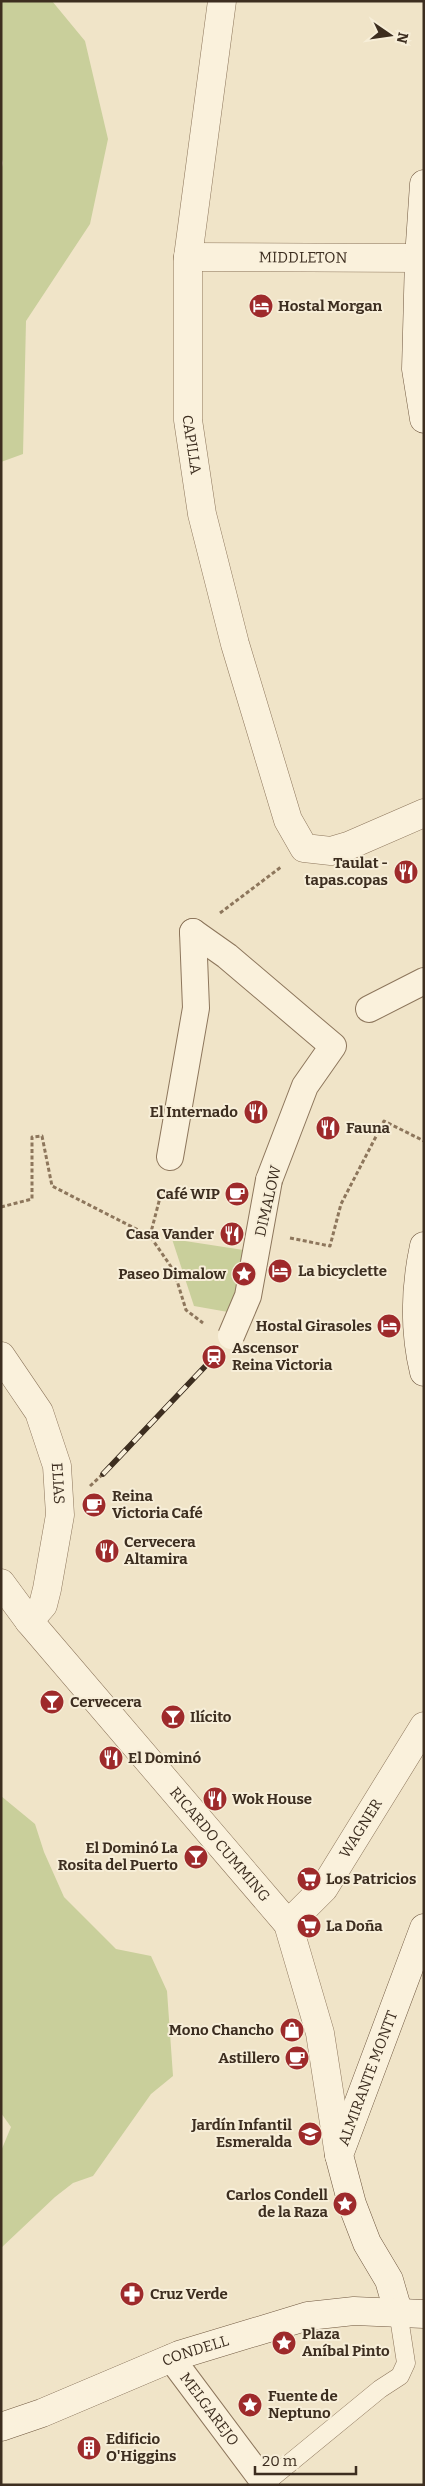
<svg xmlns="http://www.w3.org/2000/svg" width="425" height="2486" font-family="Bitter,serif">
	<rect width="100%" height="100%" fill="#f0e4c8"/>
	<!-- green -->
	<path fill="#c9cf9b" d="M1,1H52L85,41L108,139L90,224L26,321L23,454L1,462V171L3,163L1,156Z
		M172,1239L250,1251L228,1312L194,1306Z
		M1,1796L35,1824L44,1852L64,1897L116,1949L151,1956L167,1991L173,2076L151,2094L93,2176L73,2183L55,2197L1,2248V2151L11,2127L1,2113Z"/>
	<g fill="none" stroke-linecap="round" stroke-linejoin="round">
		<defs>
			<path id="service" d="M263,2485L380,2389L400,2376L406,2363L398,2311"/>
			<g id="pedestrian">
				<path d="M193,932L227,956L333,1046L305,1086L269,1180"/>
				<path d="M369,1009L424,981"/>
				<path d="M170,1157L196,1008L193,932"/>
				<path id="s1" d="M171,2358L266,2485"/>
			</g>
			<g id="minor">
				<path id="s2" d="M222,1L188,257V420L202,514L235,644L288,820L304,848L331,851L348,846L424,813"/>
				<path id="s3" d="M188,257L419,258"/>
				<path id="s4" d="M1,1356L39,1412L57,1466L60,1515L47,1589L43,1605L29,1621"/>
				<path id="s5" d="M288,1924L324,1888L424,1726"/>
			</g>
			<g id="tertiary">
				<path id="s6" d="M1,1583L29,1621L288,1924L320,2033L339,2155"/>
			</g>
			<g id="secondary">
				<path d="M424,184L419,258L416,369L424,419"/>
				<path d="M424,1246C415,1288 414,1331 424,1372"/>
				<path id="s7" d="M398,2311L389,2280L367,2243L352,2204L339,2155L424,1928"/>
				<path id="s8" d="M1,2427L42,2413L179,2355L308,2316L354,2311L424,2314"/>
			</g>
		</defs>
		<!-- service casing -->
		<use href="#service" stroke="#8d765c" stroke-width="19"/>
		<!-- pedestrian casing -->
		<use href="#pedestrian" stroke="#8d765c" stroke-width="28"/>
		<!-- minor casing -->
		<use href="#minor" stroke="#8d765c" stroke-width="29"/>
		<!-- tertiary casing -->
		<use href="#tertiary" stroke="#8d765c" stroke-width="29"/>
		<!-- secondary casing -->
		<use href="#secondary" stroke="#6f573f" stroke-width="29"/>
		<!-- path -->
		<path stroke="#8d765c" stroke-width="3" stroke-dasharray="4 2.5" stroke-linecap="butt" d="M220,913L281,867
			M1,1207L32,1199V1137L42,1136L52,1186L150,1236L174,1271L221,1277
			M150,1236L163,1186
			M290,1238L330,1246L341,1204L384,1121L424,1141
			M174,1271L186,1310L203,1323
			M90,1486L103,1474"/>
		<!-- service -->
		<use href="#service" stroke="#faf1dc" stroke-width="18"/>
		<!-- pedestrian -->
		<use href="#pedestrian" stroke="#faf1dc" stroke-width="26"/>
		<!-- minor -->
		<use href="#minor" stroke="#faf1dc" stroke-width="28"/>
		<!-- tertiary -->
		<use href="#tertiary" stroke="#faf1dc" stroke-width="28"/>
		<!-- secondary -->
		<use href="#secondary" stroke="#faf1dc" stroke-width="28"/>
		<defs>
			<path id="rail" d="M103,1474L214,1357"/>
		</defs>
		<!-- rail casing -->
		<use href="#rail" stroke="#3d2e20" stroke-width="5.5"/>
		<!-- rail -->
		<use href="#rail" stroke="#f7eed8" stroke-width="4" stroke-dasharray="11" stroke-linecap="butt"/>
		<defs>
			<path id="pedestrian-bridge" d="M231,1336L248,1296L269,1180"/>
		</defs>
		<!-- pedestrian-bridge casing -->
		<use href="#pedestrian-bridge" stroke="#8d765c" stroke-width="28" stroke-linecap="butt"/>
		<!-- pedestrian-bridge -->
		<use href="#pedestrian-bridge" stroke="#faf1dc" stroke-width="26"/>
	</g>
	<!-- icons -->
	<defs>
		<symbol id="hotel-disc" viewBox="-11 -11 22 22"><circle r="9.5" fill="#9e2a2b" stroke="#f7eed8"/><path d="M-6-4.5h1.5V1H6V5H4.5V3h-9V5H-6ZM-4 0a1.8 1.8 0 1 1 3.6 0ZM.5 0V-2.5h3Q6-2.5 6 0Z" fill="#fff"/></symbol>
		<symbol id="restaurant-disc" viewBox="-11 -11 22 22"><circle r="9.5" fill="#9e2a2b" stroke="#f7eed8"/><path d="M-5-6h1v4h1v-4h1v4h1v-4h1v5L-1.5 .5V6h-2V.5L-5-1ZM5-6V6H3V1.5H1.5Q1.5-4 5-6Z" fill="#fff"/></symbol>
		<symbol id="cafe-disc" viewBox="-11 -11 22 22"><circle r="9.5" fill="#9e2a2b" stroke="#f7eed8"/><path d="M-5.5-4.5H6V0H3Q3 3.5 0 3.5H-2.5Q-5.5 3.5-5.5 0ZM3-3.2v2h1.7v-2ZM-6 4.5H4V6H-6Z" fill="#fff"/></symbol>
		<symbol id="sight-disc" viewBox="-11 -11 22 22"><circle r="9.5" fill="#9e2a2b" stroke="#f7eed8"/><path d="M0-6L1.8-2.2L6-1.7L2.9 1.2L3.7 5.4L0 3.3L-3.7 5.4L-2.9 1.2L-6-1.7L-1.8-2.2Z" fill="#fff"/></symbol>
		<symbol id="station-disc" viewBox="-11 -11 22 22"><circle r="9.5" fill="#9e2a2b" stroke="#f7eed8"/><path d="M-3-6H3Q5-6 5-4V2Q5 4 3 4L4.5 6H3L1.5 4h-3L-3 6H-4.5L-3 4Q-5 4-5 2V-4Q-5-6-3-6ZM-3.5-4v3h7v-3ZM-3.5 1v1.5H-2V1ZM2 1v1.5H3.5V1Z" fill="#fff"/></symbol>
		<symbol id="bar-disc" viewBox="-11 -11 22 22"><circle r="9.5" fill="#9e2a2b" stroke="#f7eed8"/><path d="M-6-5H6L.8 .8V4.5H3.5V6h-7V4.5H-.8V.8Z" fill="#fff"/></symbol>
		<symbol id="supermarket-disc" viewBox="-11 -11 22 22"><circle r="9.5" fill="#9e2a2b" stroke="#f7eed8"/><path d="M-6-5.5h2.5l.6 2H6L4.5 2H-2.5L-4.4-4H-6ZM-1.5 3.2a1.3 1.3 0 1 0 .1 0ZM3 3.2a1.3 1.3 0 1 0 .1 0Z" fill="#fff"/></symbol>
		<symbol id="shop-disc" viewBox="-11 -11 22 22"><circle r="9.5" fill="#9e2a2b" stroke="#f7eed8"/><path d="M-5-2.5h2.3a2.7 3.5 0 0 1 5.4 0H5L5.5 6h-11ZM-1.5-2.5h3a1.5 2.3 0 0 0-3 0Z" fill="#fff"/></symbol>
		<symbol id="school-disc" viewBox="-11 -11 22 22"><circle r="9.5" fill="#9e2a2b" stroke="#f7eed8"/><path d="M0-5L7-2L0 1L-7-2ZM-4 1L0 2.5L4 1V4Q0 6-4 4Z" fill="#fff"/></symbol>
		<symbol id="pharmacy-disc" viewBox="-11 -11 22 22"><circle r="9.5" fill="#9e2a2b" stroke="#f7eed8"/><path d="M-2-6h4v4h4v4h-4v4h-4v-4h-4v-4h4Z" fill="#fff"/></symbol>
		<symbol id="building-disc" viewBox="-11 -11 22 22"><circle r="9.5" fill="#9e2a2b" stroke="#f7eed8"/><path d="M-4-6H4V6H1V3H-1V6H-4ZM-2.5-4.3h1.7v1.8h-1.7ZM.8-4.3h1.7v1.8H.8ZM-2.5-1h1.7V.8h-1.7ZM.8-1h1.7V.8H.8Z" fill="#fff"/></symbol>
	</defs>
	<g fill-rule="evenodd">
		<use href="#hotel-disc" x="247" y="292" width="28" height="28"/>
		<use href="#restaurant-disc" x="392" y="858" width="28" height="28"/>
		<use href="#restaurant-disc" x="242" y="1098" width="28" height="28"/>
		<use href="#restaurant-disc" x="314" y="1114" width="28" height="28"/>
		<use href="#cafe-disc" x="223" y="1180" width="28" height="28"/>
		<use href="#restaurant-disc" x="218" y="1220" width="28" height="28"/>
		<use href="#hotel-disc" x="266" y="1257" width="28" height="28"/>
		<use href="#sight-disc" x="230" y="1260" width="28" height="28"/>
		<use href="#hotel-disc" x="375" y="1312" width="28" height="28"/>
		<use href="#station-disc" x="200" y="1343" width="28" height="28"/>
		<use href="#cafe-disc" x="80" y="1491" width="28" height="28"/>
		<use href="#restaurant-disc" x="93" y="1537" width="28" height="28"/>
		<use href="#bar-disc" x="38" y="1688" width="28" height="28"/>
		<use href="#bar-disc" x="159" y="1703" width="28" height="28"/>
		<use href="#restaurant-disc" x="97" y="1744" width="28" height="28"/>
		<use href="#restaurant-disc" x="201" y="1785" width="28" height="28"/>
		<use href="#bar-disc" x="182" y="1843" width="28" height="28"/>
		<use href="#supermarket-disc" x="295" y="1865" width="28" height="28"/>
		<use href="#supermarket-disc" x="295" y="1912" width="28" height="28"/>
		<use href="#shop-disc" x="278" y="2016" width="28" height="28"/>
		<use href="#cafe-disc" x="283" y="2044" width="28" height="28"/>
		<use href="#school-disc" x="296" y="2120" width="28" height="28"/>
		<use href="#sight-disc" x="331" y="2190" width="28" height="28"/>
		<use href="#pharmacy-disc" x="118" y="2280" width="28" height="28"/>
		<use href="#sight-disc" x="270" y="2329" width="28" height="28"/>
		<use href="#sight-disc" x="236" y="2391" width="28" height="28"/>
		<use href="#building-disc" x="75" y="2434" width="28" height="28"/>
	</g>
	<g text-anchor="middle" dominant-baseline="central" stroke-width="4" stroke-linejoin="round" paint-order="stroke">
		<!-- street labels -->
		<g font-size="15" fill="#3d2e20" stroke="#f7eed8">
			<text stroke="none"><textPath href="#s3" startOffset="115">MIDDLETON</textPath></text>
			<text stroke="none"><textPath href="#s2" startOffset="446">CAPILLA</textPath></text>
			<text transform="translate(268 1201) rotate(-77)">DIMALOW</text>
			<text stroke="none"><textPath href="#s4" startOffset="142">ELIAS</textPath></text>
			<text stroke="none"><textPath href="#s5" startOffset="121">WAGNER</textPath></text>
			<text stroke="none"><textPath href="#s6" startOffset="341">RICARDO CUMMING</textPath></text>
			<text stroke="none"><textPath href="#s7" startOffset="250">ALMIRANTE MONTT</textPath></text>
			<text stroke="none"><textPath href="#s8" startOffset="209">CONDELL</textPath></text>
			<text stroke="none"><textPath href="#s1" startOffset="64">MELGAREJO</textPath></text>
		</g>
		<!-- poi labels -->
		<g font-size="15" font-weight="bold" fill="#3d2e20" stroke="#f7eed8" text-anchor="start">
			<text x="278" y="306">Hostal Morgan</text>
			<text x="388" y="863" text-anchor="end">Taulat -<tspan x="388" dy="17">tapas.copas</tspan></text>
			<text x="238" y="1112" text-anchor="end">El Internado</text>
			<text x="346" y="1128">Fauna</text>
			<text x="220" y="1194" text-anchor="end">Café WIP</text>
			<text x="214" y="1234" text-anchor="end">Casa Vander</text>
			<text x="298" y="1271">La bicyclette</text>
			<text x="226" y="1274" text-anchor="end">Paseo Dimalow</text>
			<text x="372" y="1326" text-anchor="end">Hostal Girasoles</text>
			<text x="232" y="1348">Ascensor<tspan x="232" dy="17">Reina Victoria</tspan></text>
			<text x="112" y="1496">Reina<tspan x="112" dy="17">Victoria Café</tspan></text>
			<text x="124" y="1542">Cervecera<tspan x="124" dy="17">Altamira</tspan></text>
			<text x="70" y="1702">Cervecera</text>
			<text x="190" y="1717">Ilícito</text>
			<text x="128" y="1758">El Dominó</text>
			<text x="232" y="1799">Wok House</text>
			<text x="178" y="1848" text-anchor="end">El Dominó La<tspan x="178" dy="17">Rosita del Puerto</tspan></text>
			<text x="326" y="1879">Los Patricios</text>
			<text x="326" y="1926">La Doña</text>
			<text x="274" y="2030" text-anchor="end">Mono Chancho</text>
			<text x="280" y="2058" text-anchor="end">Astillero</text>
			<text x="292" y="2125" text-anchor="end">Jardín Infantil<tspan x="292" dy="17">Esmeralda</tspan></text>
			<text x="328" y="2195" text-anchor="end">Carlos Condell<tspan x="328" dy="17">de la Raza</tspan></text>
			<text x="150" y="2294">Cruz Verde</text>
			<text x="302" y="2334">Plaza<tspan x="302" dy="17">Aníbal Pinto</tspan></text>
			<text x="268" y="2396">Fuente de<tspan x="268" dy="17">Neptuno</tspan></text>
			<text x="106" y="2439">Edificio<tspan x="106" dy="17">O'Higgins</tspan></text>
		</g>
	</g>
	<!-- border -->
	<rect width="425" height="2486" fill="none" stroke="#3d2e20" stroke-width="5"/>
	<!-- north arrow -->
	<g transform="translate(390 35) rotate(103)" stroke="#f7eed8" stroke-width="4" paint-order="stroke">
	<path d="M0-4L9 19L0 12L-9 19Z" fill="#3d2e20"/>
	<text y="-8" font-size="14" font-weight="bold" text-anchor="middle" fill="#3d2e20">N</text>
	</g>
	<!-- scale -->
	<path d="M255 2466v8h101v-8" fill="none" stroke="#3d2e20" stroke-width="2.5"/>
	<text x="262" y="2466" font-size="15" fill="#3d2e20" stroke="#f7eed8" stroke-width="4" paint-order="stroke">20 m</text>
</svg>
